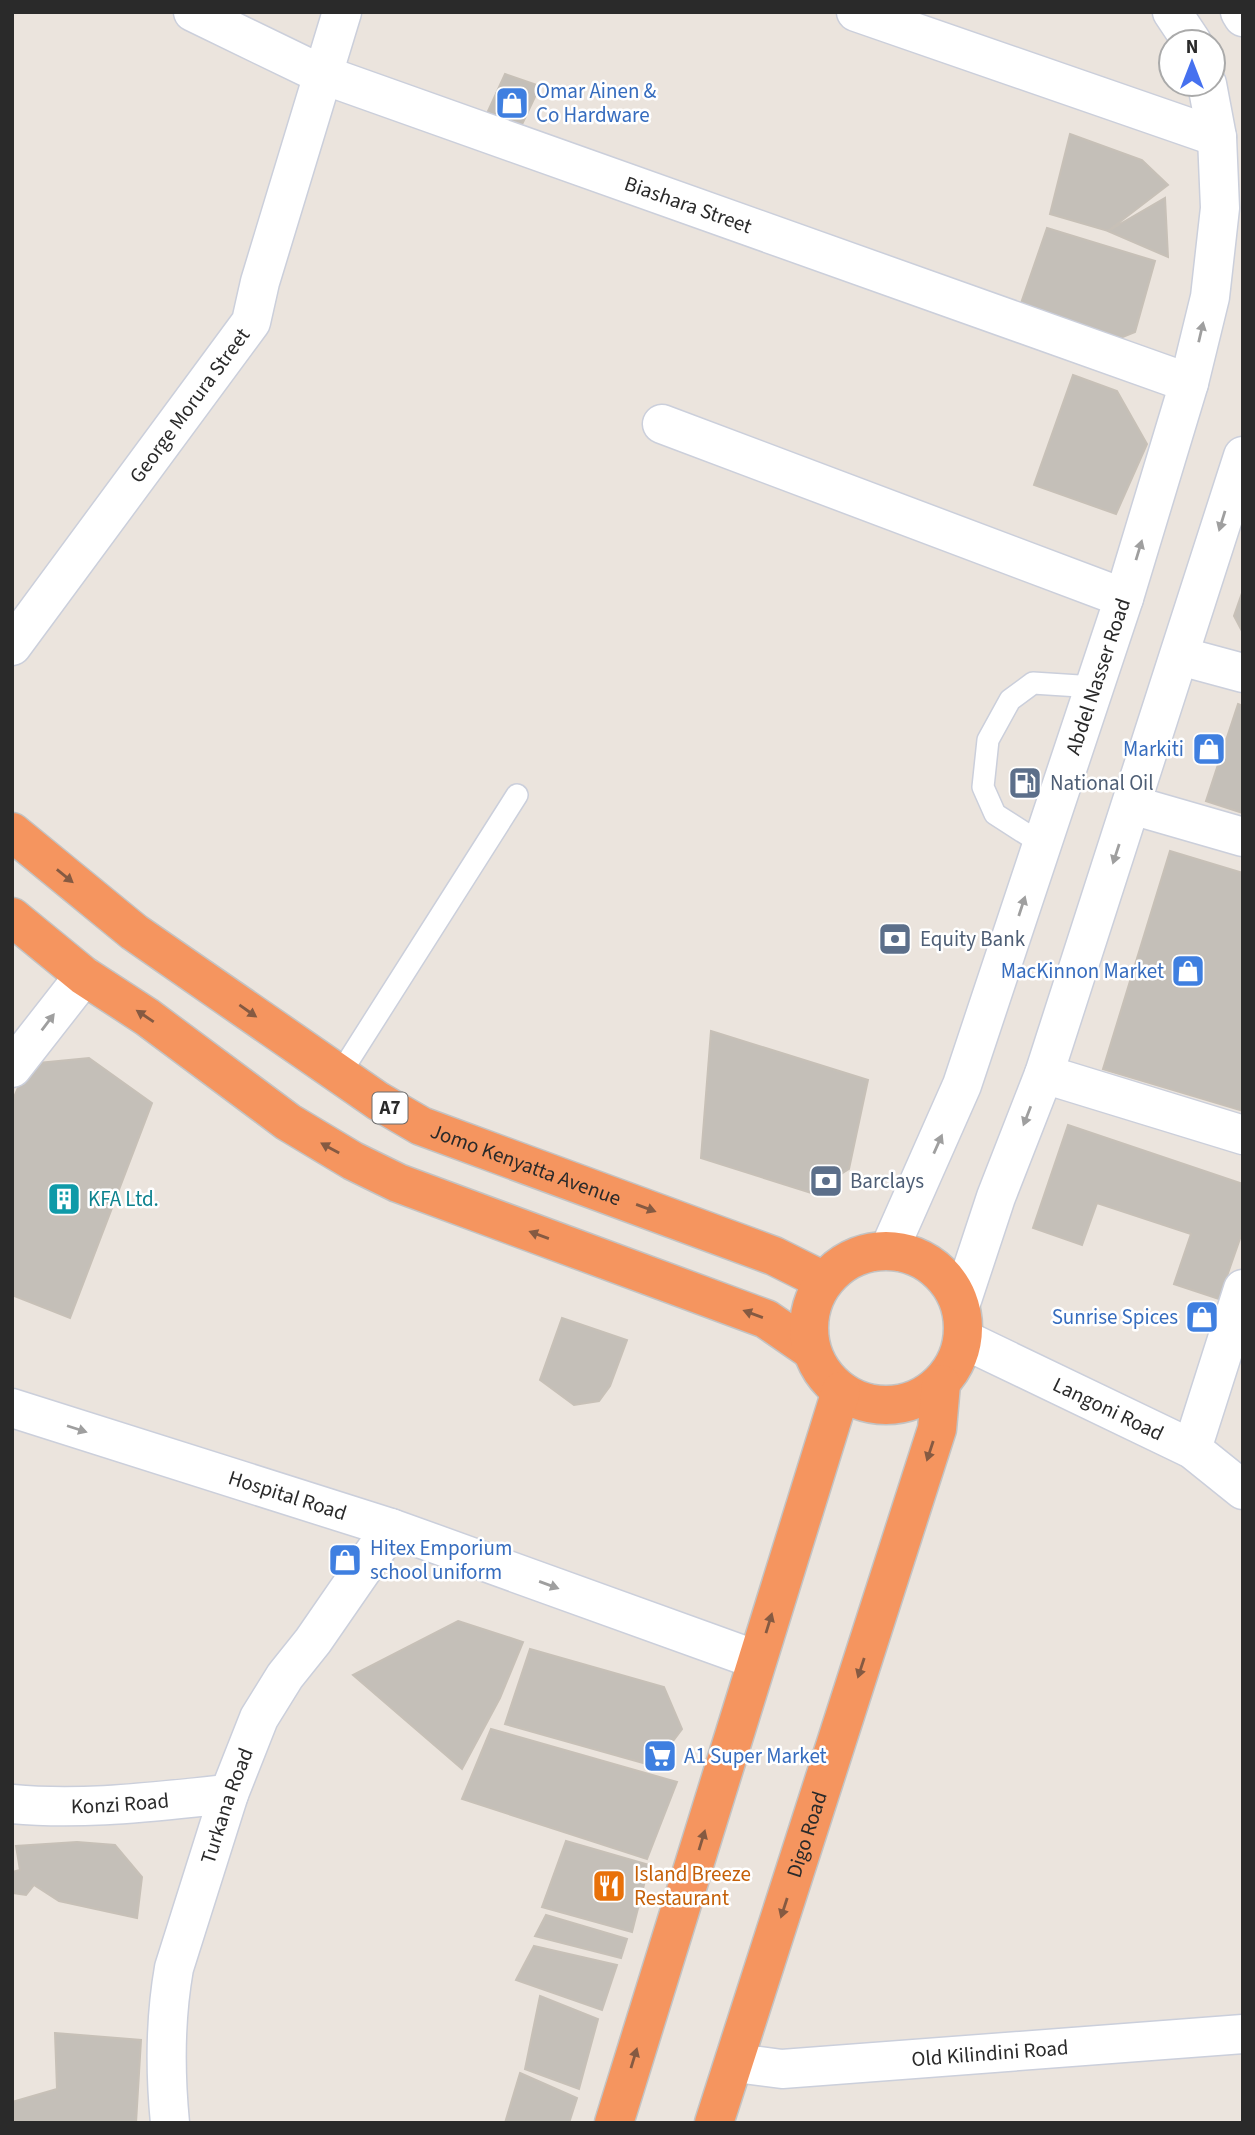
<svg xmlns="http://www.w3.org/2000/svg" width="1255" height="2135" font-family="'Source Sans 3',sans-serif">
	<rect width="100%" height="100%" fill="#ebe4dd"/>
	<!-- building -->
	<path fill="#c4bfb8" stroke="#c7c0b7" stroke-width="2" d="M505,74L540,86L518,133L484,120Z
		M1070,134L1142,160L1168,185L1108,231L1050,214Z
		M1165,198L1168,257L1108,231Z
		M1047,228L1155,261L1135,332L1108,343L1018,312Z
		M1073,375L1117,391L1147,444L1116,514L1034,485Z
		M1243,590V633L1234,616Z
		M1238,704L1243,706V813L1206,801Z
		M1170,851L1243,873V1111L1103,1069Z
		M711,1031L868,1080L849,1169L811,1193L701,1158Z
		M89,1058L152,1103L70,1318L12,1295V1102L28,1064Z
		M1068,1125L1243,1184V1230L1219,1299L1174,1284L1191,1234L1097,1203L1082,1245L1033,1228Z
		M562,1318L627,1340L610,1386L599,1401L574,1405L540,1380Z
		M458,1621L523,1642L500,1698L462,1769L353,1675Z
		M530,1649L664,1687L682,1729L654,1766L505,1724Z
		M491,1729L677,1782L647,1859L462,1799Z
		M566,1841L649,1865L632,1932L542,1907Z
		M77,1842L115,1845L142,1877L137,1918L59,1901L34,1885L26,1895L12,1893V1872L20,1870L16,1846Z
		M546,1915L627,1939L621,1958L535,1936Z
		M534,1946L617,1965L602,2010L516,1980Z
		M540,1996L598,2019L579,2089L525,2069Z
		M55,2033L141,2040L136,2123H12V2102L57,2089Z
		M520,2073L577,2098L569,2123H505Z"/>
	<g fill="none" stroke-linecap="round" stroke-linejoin="round">
		<defs>
			<path id="lane" d="M1042,844L995,814L983,787L988,740L1010,700L1033,683L1095,687
				M340,1074L517,795"/>
			<g id="street">
				<path id="s1" d="M193,12L321,74L1189,383"/>
				<path d="M856,12L1217,137"/>
				<path d="M662,424L1124,598"/>
				<path id="s2" d="M12,646L251,322L260,282L342,12"/>
				<path d="M1180,656L1243,673"/>
				<path d="M1132,805L1243,837"/>
				<path d="M12,1068L84,976"/>
				<path d="M1044,1074L1243,1135"/>
				<path id="s3" d="M965,1340L1192,1449L1243,1490"/>
				<path id="s4" d="M12,1408L391,1528L757,1660"/>
				<path d="M1192,1449L1243,1289"/>
				<path id="s5" d="M12,1804C85,1811 157,1801 229,1794"/>
				<path id="s6" d="M735,2063L782,2069L1243,2034"/>
				<path id="s7" d="M170,2123C165,2072 165,2019 174,1968L229,1794L259,1718L285,1676L313,1641L391,1528"/>
			</g>
			<g id="secondary">
				<path d="M1172,12L1192,42"/>
				<path d="M1240,12L1243,17"/>
				<path id="s8" d="M889,1250L962,1085L1124,598L1189,383L1210,297L1220,208L1217,137L1207,84"/>
				<path d="M961,1303L996,1197L1044,1074L1243,456"/>
			</g>
			<g id="highway">
				<path id="s9" d="M12,832L134,932L378,1101L421,1126L774,1256L824,1281"/>
				<path d="M12,917L84,976L147,1017L288,1122L353,1161L398,1183L766,1319L811,1350"/>
				<circle cx="886" cy="1328" r="77"/>
				<path d="M614,2123L841,1391"/>
				<path id="s10" d="M714,2123L937,1429L941,1384"/>
			</g>
		</defs>
		<!-- lane casing -->
		<use href="#lane" stroke="#cbcfdb" stroke-width="24"/>
		<!-- street casing -->
		<use href="#street" stroke="#cbcfdb" stroke-width="41"/>
		<!-- secondary casing -->
		<use href="#secondary" stroke="#cbcfdb" stroke-width="41"/>
		<!-- highway casing -->
		<use href="#highway" stroke="#c3c3c3" stroke-width="41"/>
		<!-- lane -->
		<use href="#lane" stroke="#fff" stroke-width="21"/>
		<!-- street -->
		<use href="#street" stroke="#fff" stroke-width="38"/>
		<!-- secondary -->
		<use href="#secondary" stroke="#fff" stroke-width="38"/>
		<!-- highway -->
		<use href="#highway" stroke="#f5955f" stroke-width="38"/>
	</g>
	<!-- one-way arrows -->
	<defs><path id="oneway-solid" d="M-6-.8H1V-3.2L6.5 0L1 3.2V.8H-6Z" transform="scale(1.75)"/></defs>
	<g fill="#9f9f9f">
		<use href="#oneway-solid" transform="translate(1201 332) rotate(-77)"/>
		<use href="#oneway-solid" transform="translate(1222 521) rotate(107)"/>
		<use href="#oneway-solid" transform="translate(1139 550) rotate(-73)"/>
		<use href="#oneway-solid" transform="translate(1116 854) rotate(108)"/>
		<use href="#oneway-solid" transform="translate(1022 906) rotate(-72)"/>
		<use href="#oneway-solid" transform="translate(48 1022) rotate(-53)"/>
		<use href="#oneway-solid" transform="translate(1027 1116) rotate(111)"/>
		<use href="#oneway-solid" transform="translate(938 1144) rotate(-66)"/>
		<use href="#oneway-solid" transform="translate(77 1429) rotate(18)"/>
		<use href="#oneway-solid" transform="translate(549 1585) rotate(20)"/>
	</g>
	<g fill="#855a42">
		<use href="#oneway-solid" transform="translate(65 876) rotate(39)"/>
		<use href="#oneway-solid" transform="translate(248 1011) rotate(35)"/>
		<use href="#oneway-solid" transform="translate(145 1016) rotate(-146)"/>
		<use href="#oneway-solid" transform="translate(330 1148) rotate(-151)"/>
		<use href="#oneway-solid" transform="translate(646 1208) rotate(20)"/>
		<use href="#oneway-solid" transform="translate(539 1235) rotate(-160)"/>
		<use href="#oneway-solid" transform="translate(753 1314) rotate(-160)"/>
		<use href="#oneway-solid" transform="translate(930 1451) rotate(108)"/>
		<use href="#oneway-solid" transform="translate(769 1623) rotate(-73)"/>
		<use href="#oneway-solid" transform="translate(861 1668) rotate(108)"/>
		<use href="#oneway-solid" transform="translate(702 1840) rotate(-73)"/>
		<use href="#oneway-solid" transform="translate(784 1908) rotate(108)"/>
		<use href="#oneway-solid" transform="translate(634 2058) rotate(-73)"/>
	</g>
	<!-- icons -->
	<defs>
		<symbol id="shop-square" viewBox="-11 -11 22 22"><rect x="-9" y="-9" width="18" height="18" rx="4" fill="#3f7fe0" stroke="#fff"/><path d="M-5-2.5h2.3a2.7 3.5 0 0 1 5.4 0H5L5.5 6h-11ZM-1.5-2.5h3a1.5 2.3 0 0 0-3 0Z" fill="#fff"/></symbol>
		<symbol id="fuel-square" viewBox="-11 -11 22 22"><rect x="-9" y="-9" width="18" height="18" rx="4" fill="#5c6f8a" stroke="#fff"/><path d="M-5.5-6h7V0h2V4h1.3V-2.5L3-4.5l.8-.8L6-3V5H2.5V1h-1V6h-7ZM-4.2-4.7v3.2H.2V-4.7Z" fill="#fff"/></symbol>
		<symbol id="bank-square" viewBox="-11 -11 22 22"><rect x="-9" y="-9" width="18" height="18" rx="4" fill="#5c6f8a" stroke="#fff"/><path d="M-6-4H6V4H-6ZM0-2.3a2.3 2.3 0 1 0 0 4.6a2.3 2.3 0 1 0 0-4.6Z" fill="#fff"/></symbol>
		<symbol id="building-square" viewBox="-11 -11 22 22"><rect x="-9" y="-9" width="18" height="18" rx="4" fill="#0f9aa8" stroke="#fff"/><path d="M-4-6H4V6H1V3H-1V6H-4ZM-2.5-4.3h1.7v1.8h-1.7ZM.8-4.3h1.7v1.8H.8ZM-2.5-1h1.7V.8h-1.7ZM.8-1h1.7V.8H.8Z" fill="#fff"/></symbol>
		<symbol id="supermarket-square" viewBox="-11 -11 22 22"><rect x="-9" y="-9" width="18" height="18" rx="4" fill="#3f7fe0" stroke="#fff"/><path d="M-6-5.5h2.5l.6 2H6L4.5 2H-2.5L-4.4-4H-6ZM-1.5 3.2a1.3 1.3 0 1 0 .1 0ZM3 3.2a1.3 1.3 0 1 0 .1 0Z" fill="#fff"/></symbol>
		<symbol id="restaurant-square" viewBox="-11 -11 22 22"><rect x="-9" y="-9" width="18" height="18" rx="4" fill="#e8710a" stroke="#fff"/><path d="M-5-6h1v4h1v-4h1v4h1v-4h1v5L-1.5 .5V6h-2V.5L-5-1ZM5-6V6H3V1.5H1.5Q1.5-4 5-6Z" fill="#fff"/></symbol>
	</defs>
	<g fill-rule="evenodd">
		<use href="#shop-square" x="493" y="84" width="38" height="38"/>
		<use href="#shop-square" x="1190" y="730" width="38" height="38"/>
		<use href="#fuel-square" x="1006" y="764" width="38" height="38"/>
		<use href="#bank-square" x="876" y="920" width="38" height="38"/>
		<use href="#shop-square" x="1169" y="952" width="38" height="38"/>
		<use href="#bank-square" x="807" y="1162" width="38" height="38"/>
		<use href="#building-square" x="45" y="1180" width="38" height="38"/>
		<use href="#shop-square" x="1183" y="1298" width="38" height="38"/>
		<use href="#shop-square" x="326" y="1541" width="38" height="38"/>
		<use href="#supermarket-square" x="641" y="1737" width="38" height="38"/>
		<use href="#restaurant-square" x="590" y="1867" width="38" height="38"/>
	</g>
	<g text-anchor="middle" dominant-baseline="central" stroke-width="5" stroke-linejoin="round" paint-order="stroke">
		<!-- shield labels -->
		<rect fill="#fff" stroke="#6a6a6a" stroke-width="2" x="372.5" y="1092.5" width="35" height="31" rx="5"/>
		<g font-size="19" font-weight="bold" fill="#2a2a2a">
			<text x="390" y="1108">A7</text>
		</g>
		<!-- shop labels -->
		<g font-size="21" fill="#366cbe" stroke="#fff" text-anchor="start">
			<text x="536" y="91">Omar Ainen &amp;<tspan x="536" dy="24">Co Hardware</tspan></text>
			<text x="1184" y="749" text-anchor="end">Markiti</text>
			<text x="1164" y="971" text-anchor="end">MacKinnon Market</text>
			<text x="1178" y="1317" text-anchor="end">Sunrise Spices</text>
			<text x="370" y="1548">Hitex Emporium<tspan x="370" dy="24">school uniform</tspan></text>
			<text x="684" y="1756">A1 Super Market</text>
		</g>
		<!-- street labels -->
		<g font-size="21" fill="#2a2a2a" stroke="#fff">
			<text stroke="none"><textPath href="#s1" startOffset="532">Biashara Street</textPath></text>
			<text stroke="none"><textPath href="#s2" startOffset="299">George Morura Street</textPath></text>
			<text stroke="none"><textPath href="#s8" startOffset="611">Abdel Nasser Road</textPath></text>
			<text stroke="none"><textPath href="#s9" startOffset="616">Jomo Kenyatta Avenue</textPath></text>
			<text stroke="none"><textPath href="#s3" startOffset="159">Langoni Road</textPath></text>
			<text stroke="none"><textPath href="#s4" startOffset="289">Hospital Road</textPath></text>
			<text stroke="none"><textPath href="#s5" startOffset="108">Konzi Road</textPath></text>
			<text stroke="none"><textPath href="#s7" startOffset="326">Turkana Road</textPath></text>
			<text stroke="none"><textPath href="#s10" startOffset="303">Digo Road</textPath></text>
			<text stroke="none"><textPath href="#s6" startOffset="256">Old Kilindini Road</textPath></text>
		</g>
		<!-- service labels -->
		<g font-size="21" fill="#4e5e75" stroke="#fff" text-anchor="start">
			<text x="1050" y="783">National Oil</text>
			<text x="920" y="939">Equity Bank</text>
			<text x="850" y="1181">Barclays</text>
		</g>
		<!-- culture labels -->
		<g font-size="21" fill="#0d838f" stroke="#fff" text-anchor="start">
			<text x="88" y="1199">KFA Ltd.</text>
		</g>
		<!-- food labels -->
		<g font-size="21" fill="#c56008" stroke="#fff" text-anchor="start">
			<text x="634" y="1874">Island Breeze<tspan x="634" dy="24">Restaurant</tspan></text>
		</g>
	</g>
	<!-- border -->
	<rect width="1255" height="2135" fill="none" stroke="#2a2a2a" stroke-width="28"/>
	<!-- north arrow -->
	<g transform="translate(1192 63)"><circle r="33" fill="#ffffff" stroke="#aaaaaa" stroke-width="2"/>
	<path d="M0-5L12 26L0 18L-12 26Z" fill="#4671ef"/>
	<text y="-10" font-size="19" font-weight="bold" text-anchor="middle" fill="#2a2a2a">N</text>
	</g>
</svg>
